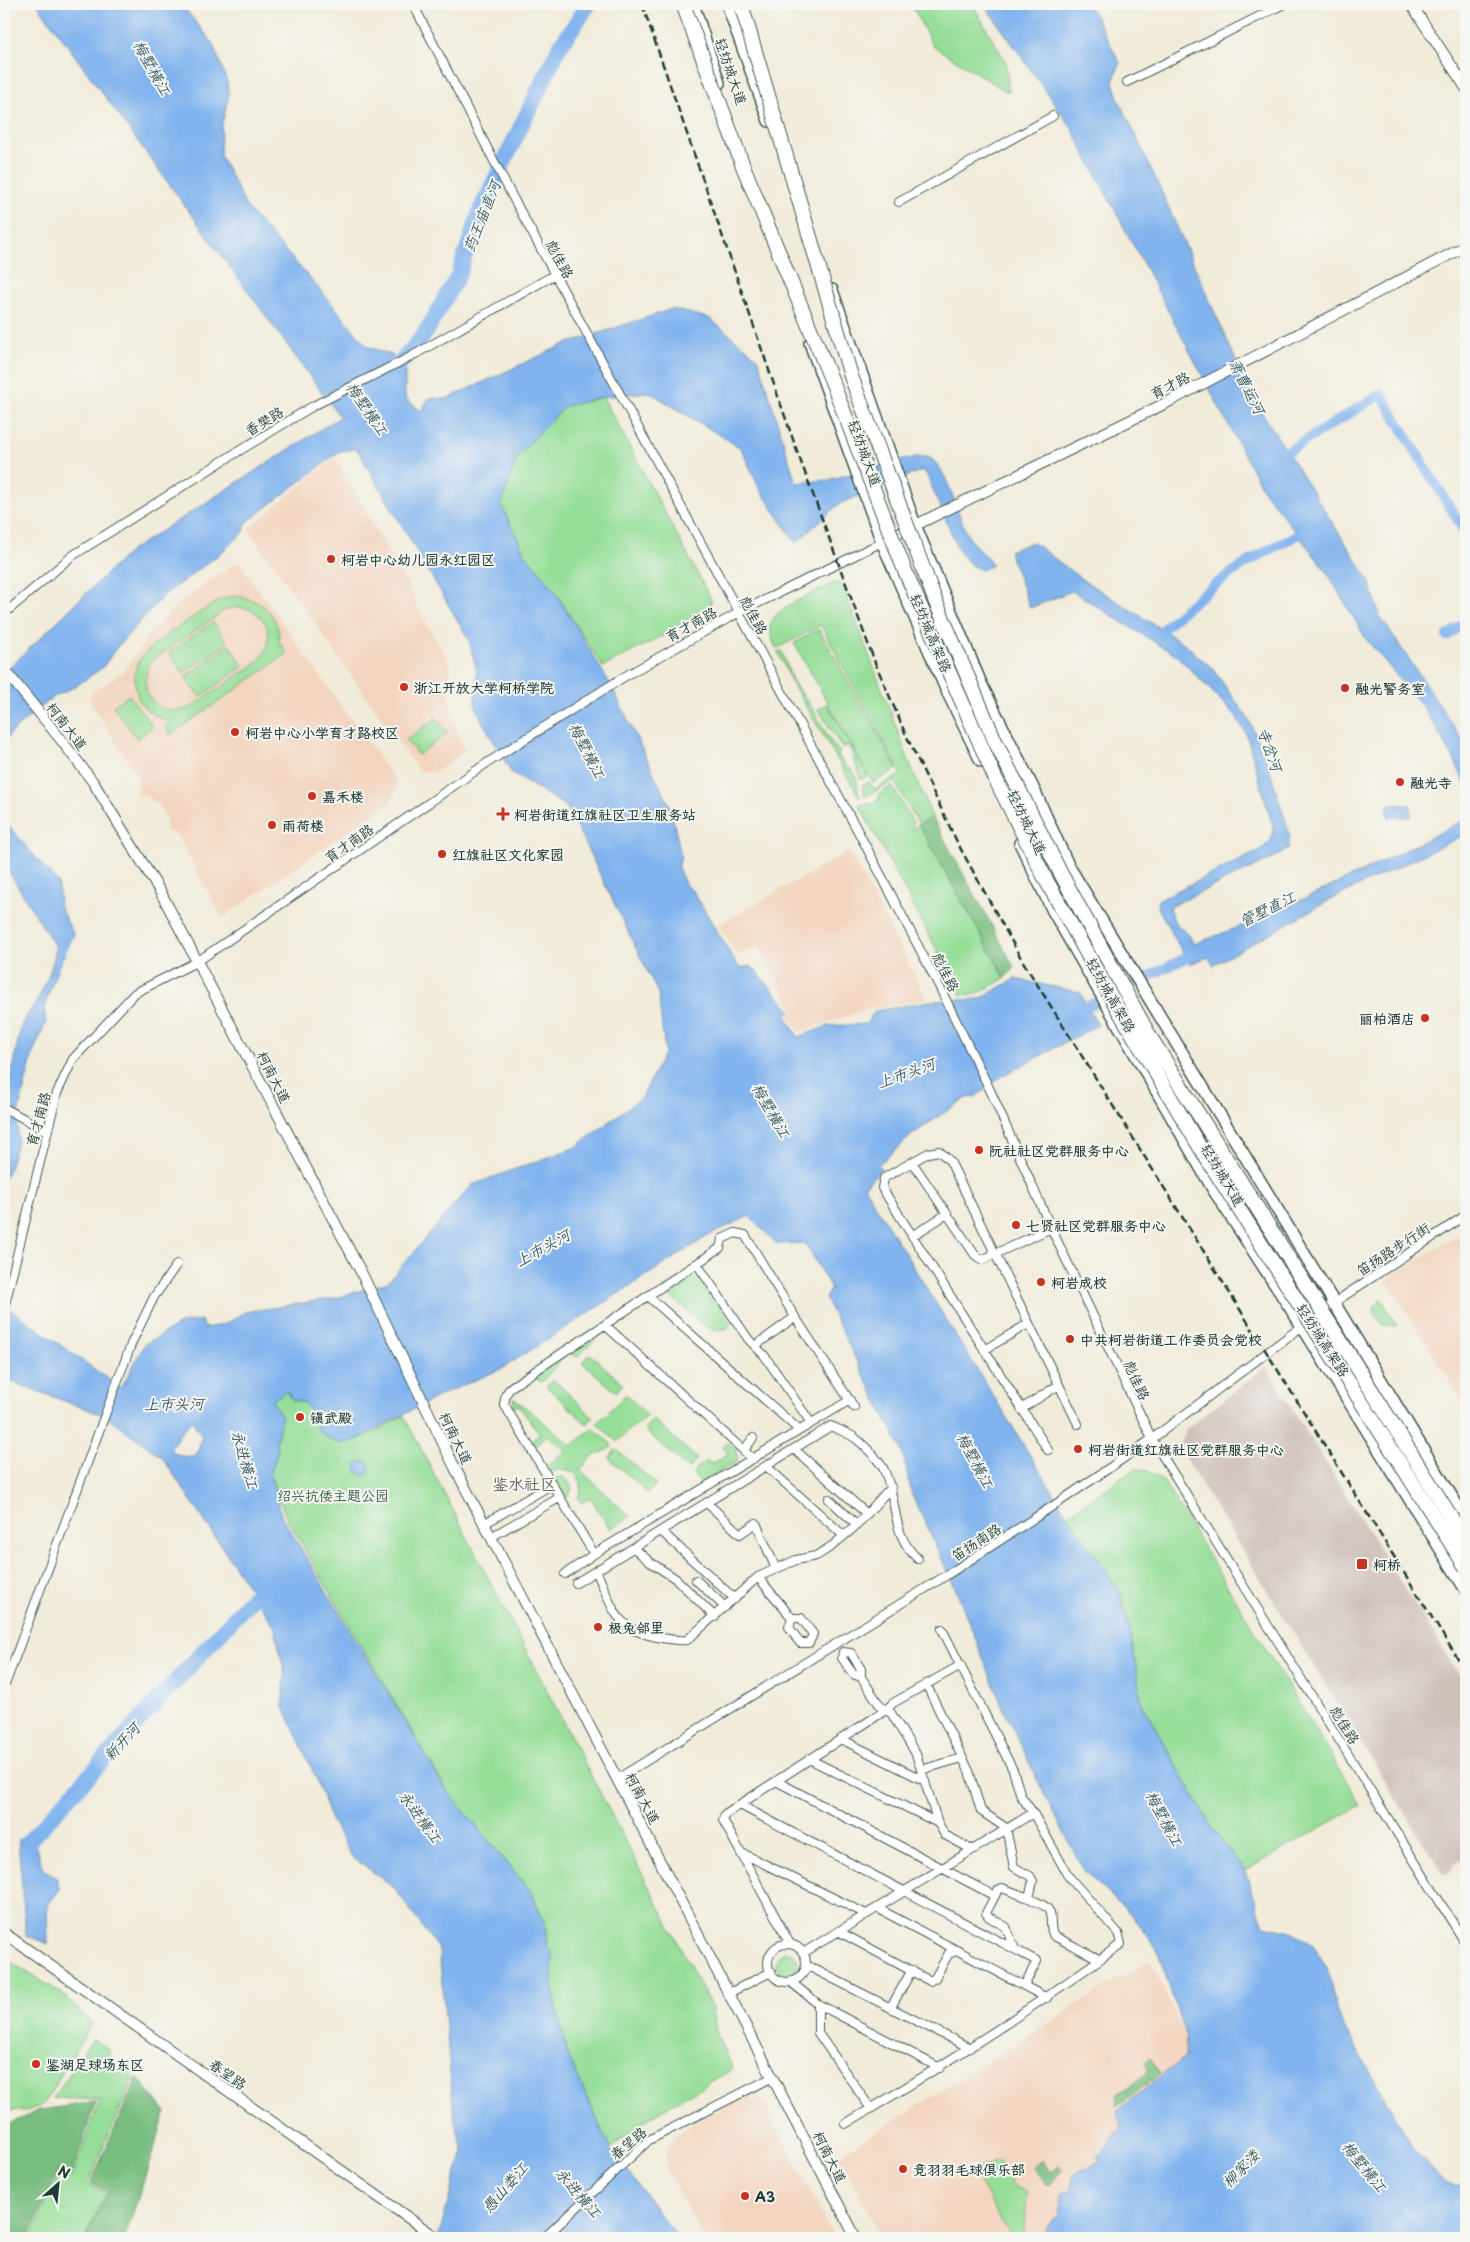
<svg xmlns="http://www.w3.org/2000/svg" width="1470" height="2242" font-family="'Playpen Sans','LXGW WenKai TC',sans-serif">
	<rect width="100%" height="100%" fill="#f6f6f2"/>
	<filter id="ink" filterUnits="userSpaceOnUse"><feTurbulence type="fractalNoise" baseFrequency=".02" numOctaves="2"/><feDisplacementMap in="SourceGraphic" scale="10" xChannelSelector="R" yChannelSelector="G"/><feConvolveMatrix kernelMatrix="1 2 1 2 8 2 1 2 1" color-interpolation-filters="sRGB"/></filter>
	<filter id="wash" filterUnits="userSpaceOnUse"><feTurbulence type="fractalNoise" baseFrequency=".0096" numOctaves="4" result="noise"/><feDisplacementMap in="SourceGraphic" scale="20" xChannelSelector="R" yChannelSelector="G"/><feGaussianBlur stdDeviation="1.12" result="paint"/><feColorMatrix in="noise" values="0 0 0 0 0 0 0 0 0 0 0 0 0 0 0 0 0 1.4 0 .05"/><feComposite in="paint" operator="in"/></filter>
	<g filter="url(#wash)">
		<rect width="100%" height="100%" fill="#f1ebd9"/>
		<!-- built -->
		<path fill="#f3d4be" d="M335,457L410,589L420,613L450,663V711L465,751L435,773L418,770L248,529Z
			M236,563L240,564L397,783L391,802L222,918L179,838L175,833L165,831L167,821L161,807L149,797L137,793L139,778L89,700L92,692L123,672L149,635L176,605Z
			M849,851L927,999L869,1009L800,1032L788,1016L794,1012L759,945L737,956L718,925Z
			M1466,1231V1407L1386,1279Z
			M1150,1959L1186,2038L1185,2057L1117,2111L1120,2123L1122,2124L1120,2132H1117L1105,2150L1098,2156L1100,2161L1085,2170L1083,2168L1072,2189L1062,2194L1059,2215L1045,2229L1043,2238H882L838,2156Z
			M755,2094L762,2099L834,2238H704L666,2169V2152L674,2135L745,2095Z"/>
		<!-- industrial -->
		<path fill="#cfc0ba" d="M1266,1367L1466,1686V1856L1453,1865L1450,1873L1444,1876L1182,1453L1181,1441L1186,1429Z"/>
		<!-- green -->
		<path fill="#95de98" stroke="#5a8e66" fill-rule="evenodd" d="M911,4H972L1006,62L1009,93L933,46Z
			M603,397L711,599V607L708,612L603,667L552,587L525,554L501,505L518,455L565,406Z
			M837,582L843,587L912,769L932,817L919,825L1005,978L977,994L961,995L859,805L873,803L878,800L879,794L892,786L913,822L912,829L919,825L894,781L865,797L862,785L869,782L876,789L901,774L821,625L776,649C774,642 769,633 770,626C772,608 820,590 837,582Z
			M234,596C263,598 282,617 279,647L282,645L287,654L170,735L165,727L170,722C154,716 138,708 136,689C134,680 134,671 138,663C147,643 201,613 221,599ZM235,607C267,608 279,638 258,662L190,708C158,719 133,691 152,661L225,610Z
			M213,622L228,643L183,673L169,653Z
			M819,629L897,769L873,783L794,643Z
			M229,645L244,666L200,697L185,677Z
			M782,651L792,681L813,709L830,740L840,753L838,755L847,769L850,768L855,774L860,798L791,681L778,652Z
			M129,695L153,727L137,739L113,706Z
			M827,704L868,776L860,780L859,772L852,757L854,755L847,745L842,748L818,709Z
			M436,718L448,733L418,755L406,740Z
			M687,1275L701,1277L731,1322L727,1329L715,1330L705,1326L662,1289Z
			M1381,1299L1397,1326L1382,1325L1374,1311L1376,1304Z
			M599,1331L601,1333L578,1357L572,1355L574,1350Z
			M590,1354L623,1384L616,1392L582,1362Z
			M563,1355L564,1357L542,1382L536,1379L538,1374Z
			M553,1379L593,1417L587,1424L546,1386Z
			M286,1391L293,1400L304,1402L316,1419L318,1430C324,1434 330,1441 338,1443C353,1446 389,1423 404,1416L711,2006L718,2038L733,2069L651,2116L610,2149L566,2051L552,1985L553,1955L546,1945L547,1930L532,1893L447,1791L287,1519L270,1475L278,1450L276,1442L282,1416L271,1401Z
			M626,1394L648,1416L631,1428L617,1442L597,1423Z
			M514,1398L572,1446L593,1428L611,1444V1448L593,1456L580,1470L630,1517L610,1529L590,1497L582,1503L578,1499C588,1478 572,1464 551,1472L548,1466L566,1450L547,1435L535,1447L531,1441L540,1434L518,1405L513,1408Z
			M653,1419L697,1459L688,1469L644,1429Z
			M727,1442L735,1447L738,1461L702,1483L694,1476V1471L705,1461L713,1464L728,1453L723,1446Z
			M616,1449L656,1484L648,1493L609,1458Z
			M1135,1469L1148,1471L1163,1481L1361,1805L1245,1871L1212,1828L1142,1704L1131,1636L1121,1593L1067,1515Z
			M561,1477C572,1480 575,1491 566,1498L554,1479Z
			M776 1963a11 11 0 1 1 22 0a11 11 0 1 1-22 0Z
			M4,1958L64,1995L92,2023L43,2105L26,2111L4,2110Z
			M93,2039L109,2050L110,2057L116,2065H124L134,2076L88,2184L106,2192L85,2238H30L59,2172L72,2177L100,2100L53,2098Z
			M998,2161L1012,2184L1017,2188L1028,2191L1025,2206L1024,2238H1011L973,2170Z"/>
		<!-- forest -->
		<path fill="#78bd80" stroke="#4c7d5a" d="M932,817L1015,968L1005,978L919,825Z
			M1150,2058L1160,2074L1116,2107L1118,2094L1146,2074L1148,2070L1145,2062Z
			M137,2077L166,2112L125,2238H86L108,2191L91,2183Z
			M96,2102L71,2175L58,2170L28,2238H4V2126L40,2110Z
			M1042,2160L1051,2172L1059,2166L1062,2170L1050,2184H1046L1033,2166Z"/>
		<!-- water -->
		<path fill="#81b4ee" stroke="#507891" fill-rule="evenodd" d="M37,4H181L212,42L226,78L229,94L221,129L220,155L247,208L322,292L367,346L392,355L405,368V398L421,411L429,398L447,399L563,345L672,309L709,318L758,358L796,483L828,480L915,457C920,457 926,456 930,458C949,469 958,520 970,539C976,549 989,556 992,565L982,570L971,565L959,551L925,471H920L839,504L796,543L759,488L741,448L649,392L603,397L565,406L518,455L501,505L525,554L552,587L612,687L671,809L681,856L678,868L686,886L693,891L739,968L751,966L792,1012L786,1016L798,1037L828,1026L866,1024L875,1011L930,1001L979,999L1015,979L1080,992L1098,1025L1004,1075L975,1097L966,1098L913,1134L878,1165L881,1169L864,1187L1067,1515L1121,1593L1131,1636L1142,1704L1212,1828L1245,1871L1264,1926L1292,1932L1310,1942L1327,1967L1337,2014L1414,2150L1445,2182L1456,2186L1466,2181V2238H1043L1048,2224L1059,2215L1062,2194L1072,2189V2176L1083,2168L1085,2170L1100,2161L1097,2156L1105,2150L1117,2132H1120L1122,2125L1120,2124L1117,2111L1185,2057L1186,2038L1157,1949L1134,1917L1084,1871L1043,1792L1002,1705L954,1585L912,1495L902,1450L825,1298L831,1288L805,1243L777,1244L749,1216L708,1236L503,1368L443,1394L353,1441C338,1447 329,1439 317,1429L316,1419L304,1402L293,1400L286,1391L272,1401L282,1416L276,1442L278,1450L270,1475L282,1517L447,1791L532,1893L547,1930L546,1945L553,1955L552,1985L566,2051L610,2149L678,2238H521L518,2234L491,2230L479,2238H436L440,2231L463,2151L454,2116L439,1950L393,1886L352,1857L330,1818L316,1778L283,1705L285,1676L275,1627L162,1457L106,1416L4,1379V1305L121,1388L145,1344L182,1323L201,1320L205,1328L226,1324L245,1312L336,1298L388,1282L472,1185L576,1147L642,1097L665,1052L658,993L567,807L511,772L481,719L475,703L477,671L469,640L357,449L340,451L246,523L244,532L217,556L165,594L117,647L103,667L76,686L54,697L18,726L4,741V673L130,551L340,417ZM192,1421L202,1436L197,1454C185,1459 180,1456 170,1450L181,1432Z
			M984,4H1089L1120,63L1113,82L1118,98L1155,177L1252,397L1369,580L1380,616L1466,745V785L1452,755L1423,707L1366,639L1327,572L1263,490L1071,127Z
			M1033,542L1080,578L1185,644L1213,669L1249,720L1269,768L1290,835L1288,849L1271,859L1171,906L1169,908L1175,923L1189,935L1194,944C1286,911 1379,864 1466,819V834L1332,899L1213,965L1209,957L1189,964L1157,906L1158,900L1259,851L1270,842L1274,831L1246,733L1234,714L1177,656L1072,591L1030,608L1009,551Z
			M1388,805H1411V817H1388Z
			M4,821L58,883L60,908L74,935L58,967L44,1007L46,1022L33,1053L17,1118L18,1139L8,1172L4,1177V1107L21,1027C24,1016 32,1010 37,1000C46,984 53,966 56,948L4,864Z
			M356 1468a7 7 0 1 1 14 0a7 7 0 1 1-14 0Z
			M18,1839L35,1844L43,1869L56,1877L60,1889L47,1906L48,1944L26,1935Z"/>
		<g fill="none" stroke-linecap="round" stroke-linejoin="round">
			<!-- canal -->
			<path stroke="#81b4ee" stroke-width="10" d="M1277,458L1381,394L1466,534
				M1156,636C1202,590 1250,556 1309,530
				M1447,636L1466,622
				M1080,1010L1198,952"/>
			<!-- river -->
			<path stroke="#81b4ee" stroke-width="16" d="M394,370L424,335L458,276L481,209L560,46L589,4
				M31,1862L27,1843L270,1579"/>
		</g>
	</g>
	<g filter="url(#ink)">
		<g fill="none" stroke-linecap="round" stroke-linejoin="round">
			<defs>
				<path id="street" d="M413,4L511,194L860,835L939,986L991,1092L1051,1228L1152,1439L1466,1944
					M1127,82L1284,4
					M899,202L1053,116
					M4,614L72,556L229,457L313,406L412,356L554,275
					M4,1108L47,1131
					M912,1162L975,1255L982,1260L1051,1228
					M912,1236L947,1214
					M697,1264L749,1340L764,1355L811,1423
					M648,1296L799,1430
					M4,1308L57,1093L73,1059L135,993L198,961L487,763L627,675L738,613L882,542
					M1320,1312L1466,1215
					M605,1325L753,1459
					M755,1346L795,1317
					M984,1350L1028,1324
					M1021,1409L1059,1385
					M794,1449L867,1514
					M744,1450L753,1438
					M1048,1450L882,1188L884,1178L928,1153L939,1151L950,1161L1078,1424
					M766,1466L844,1536
					M829,1499L857,1525
					M707,1503L740,1534L756,1523L776,1569
					M484,1524L551,1485
					M661,1531L735,1599
					M491,1537L559,1498
					M634,1548L650,1562L676,1579L715,1617
					M594,1554L504,1404L506,1394L511,1387L720,1248L722,1239L735,1233L745,1235L795,1317L854,1407
					M596,1571C614,1608 613,1629 657,1637C668,1639 677,1641 687,1640L758,1577L796,1560L816,1556L832,1546L857,1525L891,1487
					M565,1574L594,1554L850,1400
					M758,1577L792,1618
					M696,1580L725,1607
					M576,1583L831,1426C839,1430 848,1433 855,1438C862,1443 881,1462 884,1470C899,1502 890,1534 918,1559
					M792,1618H801L813,1634L809,1643H800L789,1627Z
					M843,1652L851,1653L861,1669V1677L853,1674L842,1658Z
					M861,1677L881,1707L891,1713L916,1754L938,1823L945,1835L971,1849
					M6,1682L132,1342L154,1297L177,1264
					M926,1684L969,1771L981,1811L1006,1828L1014,1867L1030,1876L1033,1881L1029,1898C1034,1901 1043,1904 1047,1908C1054,1915 1048,1928 1054,1936L1099,1959
					M841,1739L925,1781
					M809,1759L938,1823
					M921,1770L962,1758
					M617,1779L947,1575L1062,1500L1152,1439L1305,1324
					M776,1781L995,1896
					M740,1805L1037,1961L1024,1986
					M740,1852L866,1914
					M877,1908L1047,1998
					M838,1931L930,1981L935,1978L949,1953L959,1951
					M790,1944L723,1820L725,1814L886,1710L893,1703L961,1665
					M768 1963a19 19 0 1 1 38 0a19 19 0 1 1-38 0Z
					M1015,1949L1006,1927L989,1917L986,1913L998,1890L1002,1888L1029,1898
					M803,1953L1033,1813
					M806,1965L970,2048
					M791,1982L818,2004L940,2068
					M729,1993L771,1972
					M818,2004V2033L871,2109
					M891,2007L912,1970
					M845,2124C940,2068 1032,2009 1121,1944L1118,1933L1069,1877L1033,1813L1021,1796L1013,1770L942,1629
					M544,2238L649,2140L773,2077"/>
				<path id="secondary" d="M1411,4L1466,88
					M887,539L1170,401L1466,246
					M4,669L62,741L93,782L161,893L362,1274L454,1466L856,2238
					M4,1933L437,2238"/>
				<path id="primary" d="M693,4L719,83
					M727,4L769,121
					M832,290L915,525L982,686L1035,792L1068,865L1466,1520
					M810,343L882,542L946,689L981,761
					M1020,843L1053,911L1213,1189L1302,1326L1466,1590"/>
			</defs>
			<!-- street casing -->
			<use href="#street" stroke="#3e574d" stroke-width="10"/>
			<!-- secondary casing -->
			<use href="#secondary" stroke="#3e574d" stroke-width="12"/>
			<!-- primary casing -->
			<use href="#primary" stroke="#3e574d" stroke-width="14"/>
			<!-- street -->
			<use href="#street" stroke="#fff" stroke-width="8"/>
			<!-- secondary -->
			<use href="#secondary" stroke="#fff" stroke-width="10"/>
			<!-- primary -->
			<use href="#primary" stroke="#fff" stroke-width="11"/>
			<!-- rail -->
			<path stroke="#1f3d34" stroke-width="2.5" stroke-dasharray="8 4" stroke-linecap="butt" d="M642,4L797,451L874,660L906,735L958,844L1022,960L1466,1672"/>
			<defs>
				<path id="highway-bridge" d="M683,4L743,166L833,384L905,571L996,780L1045,878L1119,1011L1204,1154L1466,1567
					M741,4L851,376L935,600L996,743L1060,872L1150,1037L1466,1541"/>
			</defs>
			<!-- highway-bridge casing -->
			<use href="#highway-bridge" stroke="#3e574d" stroke-width="16" stroke-linecap="butt"/>
			<!-- highway-bridge -->
			<use href="#highway-bridge" stroke="#fff" stroke-width="14"/>
		</g>
	</g>
	<!-- markers -->
	<g fill="#c8321e" stroke="#f6f6f2" stroke-width="2">
		<circle cx="331" cy="559" r="5"/>
		<circle cx="404" cy="687" r="5"/>
		<circle cx="1345" cy="688" r="5"/>
		<circle cx="235" cy="732" r="5"/>
		<circle cx="1400" cy="782" r="5"/>
		<circle cx="312" cy="796" r="5"/>
		<path d="M500.5 806.5h5v5h5v5h-5v5h-5v-5h-5v-5h5z"/>
		<circle cx="272" cy="825" r="5"/>
		<circle cx="442" cy="854" r="5"/>
		<circle cx="1425" cy="1018" r="5"/>
		<circle cx="979" cy="1150" r="5"/>
		<circle cx="1016" cy="1225" r="5"/>
		<circle cx="1041" cy="1282" r="5"/>
		<circle cx="1070" cy="1339" r="5"/>
		<circle cx="300" cy="1417" r="5"/>
		<circle cx="1078" cy="1449" r="5"/>
		<rect x="1356" y="1558" width="12" height="12" rx="2.5"/>
		<circle cx="598" cy="1627" r="5"/>
		<circle cx="36" cy="2064" r="5"/>
		<circle cx="903" cy="2169" r="5"/>
		<circle cx="745" cy="2196" r="5"/>
	</g>
	<g text-anchor="middle" dominant-baseline="central" stroke-width="4" stroke-linejoin="round" paint-order="stroke">
		<!-- street labels -->
		<g font-size="14" fill="#1f3d34" stroke="#f6f6f2">
			<text transform="translate(731 71) rotate(71)">轻纺城大道</text>
			<text transform="translate(560 259) rotate(61)">彪佳路</text>
			<text transform="translate(1170 385) rotate(-27)">育才路</text>
			<text transform="translate(264 421) rotate(-31)">香樊路</text>
			<text transform="translate(865 453) rotate(70)">轻纺城大道</text>
			<text transform="translate(754 615) rotate(61)">彪佳路</text>
			<text transform="translate(691 624) rotate(-29)">育才南路</text>
			<text transform="translate(931 633) rotate(67)">轻纺城高架路</text>
			<text transform="translate(67 726) rotate(52)">柯南大道</text>
			<text transform="translate(1027 822) rotate(64)">轻纺城大道</text>
			<text transform="translate(349 843) rotate(-35)">育才南路</text>
			<text transform="translate(946 972) rotate(63)">彪佳路</text>
			<text transform="translate(1111 995) rotate(60)">轻纺城高架路</text>
			<text transform="translate(274 1077) rotate(63)">柯南大道</text>
			<text transform="translate(38 1119) rotate(-75)">育才南路</text>
			<text transform="translate(1223 1175) rotate(59)">轻纺城大道</text>
			<text transform="translate(1393 1249) rotate(-33)">笛扬路步行街</text>
			<text transform="translate(1323 1340) rotate(57)">轻纺城高架路</text>
			<text transform="translate(1137 1380) rotate(65)">彪佳路</text>
			<text transform="translate(456 1438) rotate(64)">柯南大道</text>
			<text transform="translate(976 1542) rotate(-33)">笛扬南路</text>
			<text transform="translate(1345 1725) rotate(58)">彪佳路</text>
			<text transform="translate(643 1798) rotate(62)">柯南大道</text>
			<text transform="translate(228 2074) rotate(35)">春望路</text>
			<text transform="translate(628 2143) rotate(-40)">春望路</text>
			<text transform="translate(830 2157) rotate(63)">柯南大道</text>
		</g>
		<!-- poi labels -->
		<g font-size="14" font-weight="bold" fill="#1f3d34" stroke="#f6f6f2" text-anchor="start">
			<text x="341" y="559">柯岩中心幼儿园永红园区</text>
			<text x="414" y="687">浙江开放大学柯桥学院</text>
			<text x="1355" y="688">融光警务室</text>
			<text x="245" y="732">柯岩中心小学育才路校区</text>
			<text x="1410" y="782">融光寺</text>
			<text x="322" y="796">嘉禾楼</text>
			<text x="514" y="814">柯岩街道红旗社区卫生服务站</text>
			<text x="282" y="825">雨荷楼</text>
			<text x="452" y="854">红旗社区文化家园</text>
			<text x="1415" y="1018" text-anchor="end">丽柏酒店</text>
			<text x="989" y="1150">阮社社区党群服务中心</text>
			<text x="1026" y="1225">七贤社区党群服务中心</text>
			<text x="1051" y="1282">柯岩成校</text>
			<text x="1080" y="1339">中共柯岩街道工作委员会党校</text>
			<text x="310" y="1417">镇武殿</text>
			<text x="1088" y="1449">柯岩街道红旗社区党群服务中心</text>
			<text x="1373" y="1564">柯桥</text>
			<text x="608" y="1627">极兔邻里</text>
			<text x="46" y="2064">鉴湖足球场东区</text>
			<text x="913" y="2169">竞羽羽毛球俱乐部</text>
			<text x="755" y="2196">A3</text>
		</g>
		<!-- park labels -->
		<g font-size="14" fill="#375d48" stroke="#f6f6f2">
			<text x="333" y="1495">绍兴抗倭主题公园</text>
		</g>
		<!-- water labels -->
		<g font-size="15" font-style="italic" fill="#385b62" stroke="#f6f6f2">
			<text transform="translate(153 67) rotate(61)">梅墅横江</text>
			<text transform="translate(481 216) rotate(-68)">药王庙直河</text>
			<text transform="translate(1248 386) rotate(63)">萧曹运河</text>
			<text transform="translate(368 408) rotate(56)">梅墅横江</text>
			<text transform="translate(1271 749) rotate(71)">寺岔河</text>
			<text transform="translate(588 750) rotate(63)">梅墅横江</text>
			<text transform="translate(1267 908) rotate(-26)">管墅直江</text>
			<text transform="translate(906 1072) rotate(-20)">上市头河</text>
			<text transform="translate(772 1110) rotate(60)">梅墅横江</text>
			<text transform="translate(542 1247) rotate(-29)">上市头河</text>
			<text transform="translate(174 1403) rotate(-1)">上市头河</text>
			<text transform="translate(246 1459) rotate(74)">永进横江</text>
			<text transform="translate(976 1460) rotate(62)">梅墅横江</text>
			<text transform="translate(121 1741) rotate(-47)">新开河</text>
			<text transform="translate(421 1816) rotate(54)">永进横江</text>
			<text transform="translate(1165 1818) rotate(62)">梅墅横江</text>
			<text transform="translate(1365 2166) rotate(51)">梅墅横江</text>
			<text transform="translate(1240 2168) rotate(-46)">柳家溇</text>
			<text transform="translate(504 2187) rotate(-49)">愚山娄江</text>
			<text transform="translate(579 2192) rotate(49)">永进横江</text>
		</g>
		<!-- quarter labels -->
		<g font-size="16" fill="#656254" stroke="#f6f6f2">
			<text x="524" y="1483">鉴水社区</text>
		</g>
	</g>
	<!-- margin -->
	<rect width="1470" height="2242" fill="none" stroke="#f6f6f2" stroke-width="20"/>
	<!-- north arrow -->
	<g transform="translate(58 2184) rotate(27)" stroke="#f6f6f2" stroke-width="4" paint-order="stroke">
	<path d="M0-4L9 19L0 12L-9 19Z" fill="#1f3d34"/>
	<text y="-8" font-size="14" font-weight="bold" text-anchor="middle" fill="#1f3d34">N</text>
	</g>
</svg>
